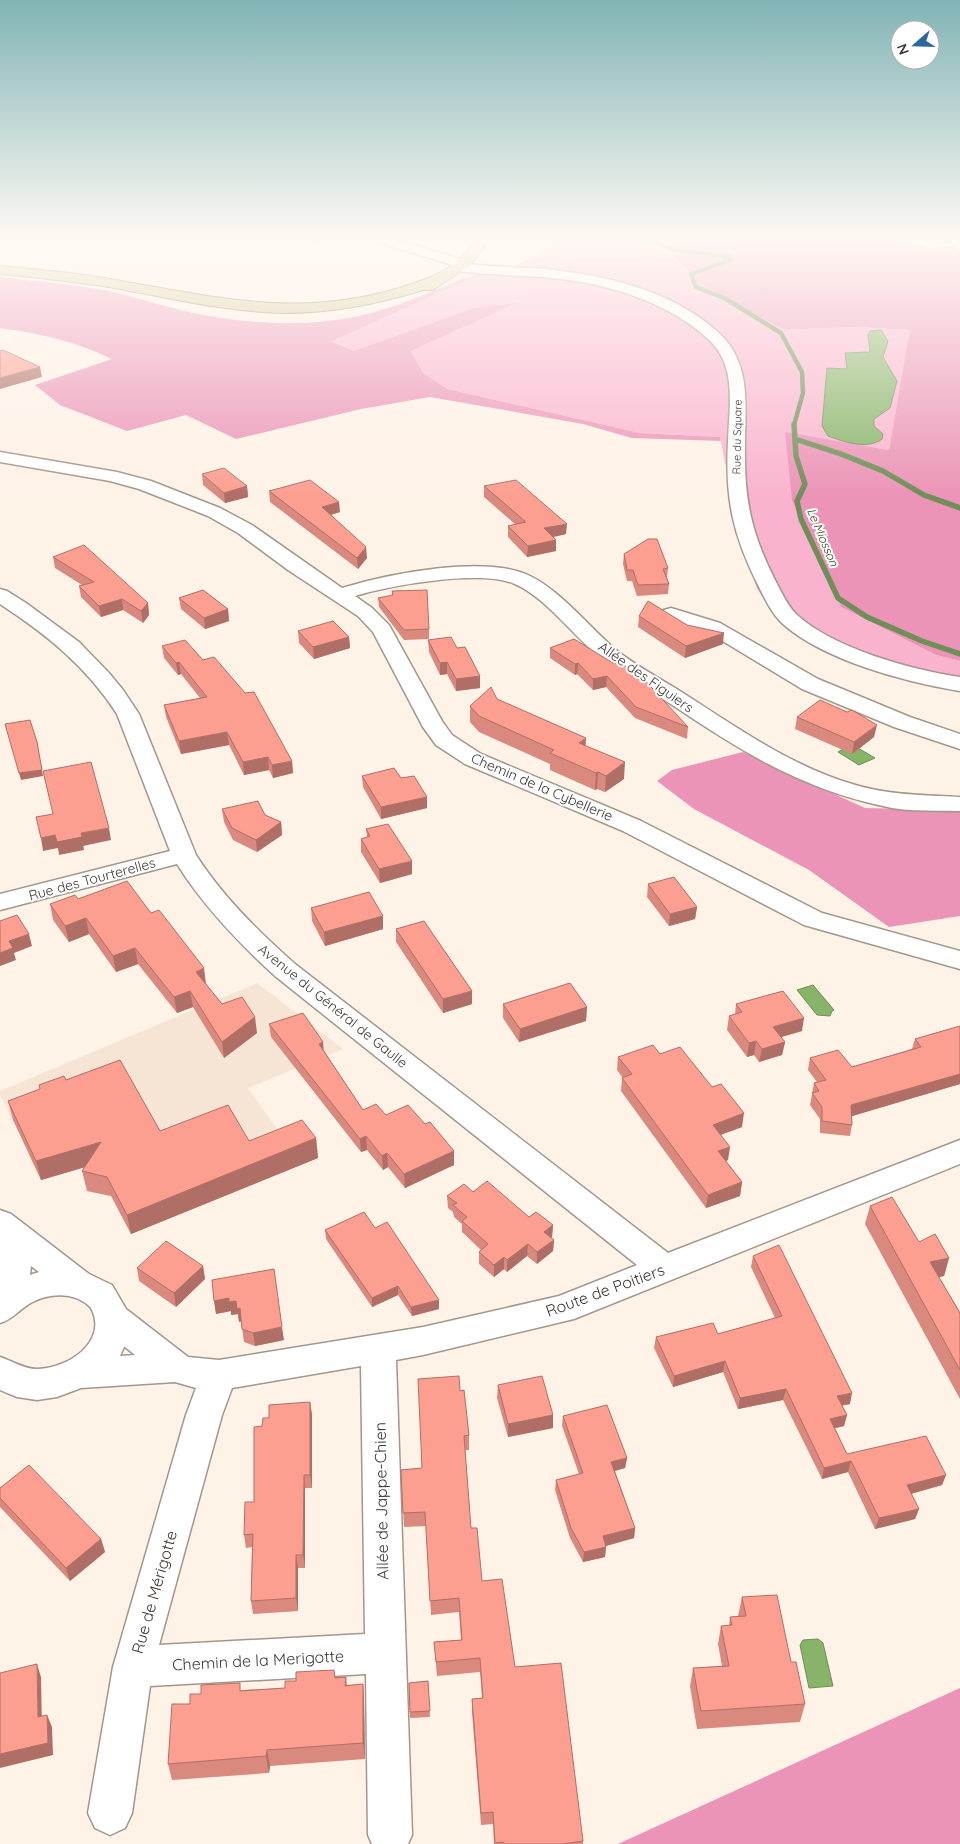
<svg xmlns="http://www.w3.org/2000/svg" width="960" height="1844" font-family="Quicksand,sans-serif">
	<rect width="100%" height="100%" fill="#fff2e7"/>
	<!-- built -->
	<path fill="#f6e4d4" d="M257,983L343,1049L248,1088L302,1164L131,1234L118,1209V1198L87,1191L109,1155L41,1180L29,1155L32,1154L25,1144L0,1095V1091Z"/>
	<!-- green -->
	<path fill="#fab3cf" d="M564,238H633L667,250L705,287L856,327L911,330L889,450L785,433L841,607L936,655L960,661V690L902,678L828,653L783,623L757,589L739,534L720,437L640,433L448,389L423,373L411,351L515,304L473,308L354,351L332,340L466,280L465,278L475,274L518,276L517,265Z"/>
	<!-- forest -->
	<path fill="#eb94b7" d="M633,238H889L928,248L953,246L960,250V661L936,655L841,607L792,500L785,432L889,450L910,330L856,327L783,329L705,287L667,250Z
		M0,277C36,281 73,284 109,291C136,297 162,306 189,312C240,323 292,327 343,319C386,312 425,294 465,278L467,280L332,341L354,351L473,308L517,303L411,351L423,373L448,389L640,433L720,437L721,441L632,438L583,424L430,397L361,409L236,439L186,415L127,431L60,405L35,385L112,359C74,341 42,334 0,328Z
		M743,752L865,808L960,810V916L889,927L809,870L694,809L657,781L672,770Z
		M960,1688V1844H618Z"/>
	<!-- water -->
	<path fill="#87b469" stroke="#708e58" d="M881,330L888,341L883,357L897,381L890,408L874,419V426L883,434L882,439C868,450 844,442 828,436L822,426L827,368L847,369L845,353L870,352L868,335L870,331Z
		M851,744L875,758L859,765L838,752Z
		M813,985L834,1010L832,1011L830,1016L817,1015L797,990Z
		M818,1639L823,1643L833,1686L809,1688L800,1645L803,1640Z"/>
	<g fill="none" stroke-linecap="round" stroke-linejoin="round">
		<!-- stream-far1 -->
		<path stroke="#708e58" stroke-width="4.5" d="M642,238L675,250L730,257V260L691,274L696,287L726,299L781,333L802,372L803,393L794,425"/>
		<!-- stream -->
		<path stroke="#708e58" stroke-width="5.5" d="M794,424L796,456L805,484L797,501L801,519L838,598L867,617L922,641L960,654
			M795,439L841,454L883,471L924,495L960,508"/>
		<defs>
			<path id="minor" d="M372,238H392L467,261L468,264C493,267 519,267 544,269C605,275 671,290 718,332C752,363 745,404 745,445C744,500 751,533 776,582C782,593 787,605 796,614C832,648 912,670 960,677V691C906,682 825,661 783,624C772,614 765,599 758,585C733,535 725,499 728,442C729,406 738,365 707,338C662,298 601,282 542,277C514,275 486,275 458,271L453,270L452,265L374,241Z
				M0,452L117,472L151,481L220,508L252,525L342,588C388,574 486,554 530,576C561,591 590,628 616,650C636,666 661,679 683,693C736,727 791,766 852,784C887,795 923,795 960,797V811C938,810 914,812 892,808C806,791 745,754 674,706C650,691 626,677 604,660C576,640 546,597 515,584C481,569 391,585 355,596L372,608L389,625L442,721L452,735L481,754L641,821L822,913L960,951V969L804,925L623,831L465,764L436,745L423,727L373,632L358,616L288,570L238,533L208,516L139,489L110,481L0,462Z
				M0,589L7,591L26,603L79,642L109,673L123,690L139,714L196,855C223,897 258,931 295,964L668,1253L960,1140V1164L574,1319L423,1355L396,1360L412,1835L408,1844H372L368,1835L366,1674L150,1686L132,1813L125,1828L110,1835L95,1828L88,1813L113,1667L186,1415L196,1388L175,1382L81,1388L57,1397L37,1400L17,1397L0,1390V1357C12,1361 24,1369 37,1369C67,1369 109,1342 91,1308C74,1290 45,1293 26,1306C16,1313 12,1319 0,1323V1210L11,1214L89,1274L112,1285L126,1309L188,1357L219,1360L423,1327L559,1296L637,1265L275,976C239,943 204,907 177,864L0,910V894L170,851L117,714C87,667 46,634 0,604ZM31,1266L39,1272L30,1275ZM124,1347H125L135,1355L120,1356ZM361,1366L365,1634L159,1645L222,1415L232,1388Z
				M671,608L720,623L818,679L910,717L960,734V749L894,727L802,689L706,631L664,618L661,614L664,610Z"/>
			<path id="major" d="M477,238H491L470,265L433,290H423C378,304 332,313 285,313C229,312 175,299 120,289C81,282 40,278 0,274V266C40,270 81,273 121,281C219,298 299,318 399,288C420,281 443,275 460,259C466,253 472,245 477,238Z"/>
		</defs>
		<!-- minor casing -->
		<use href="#minor" stroke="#a2978d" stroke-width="3"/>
		<!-- major casing -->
		<use href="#major" stroke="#887c42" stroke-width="2"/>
		<!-- minor -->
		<use href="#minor" fill="#fff" fill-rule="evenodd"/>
		<!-- major -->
		<use href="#major" fill="#d0c792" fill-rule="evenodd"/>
	</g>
	<!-- wall -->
	<path fill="#d9897d" d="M297,238H329L313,243Z
		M202,474L247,486L248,497L225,503L203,485Z
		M484,486L566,534L553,537L556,540V551L527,557L508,537V526L516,525L484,497Z
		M269,491L340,512L331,515L367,558L358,569L270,502Z
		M624,554L668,568L667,578L669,584L668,594L637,596L632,581H627L623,564Z
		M53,557L148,603L149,615L143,623L123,610L101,617L81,597L79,586L82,585L55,568Z
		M392,591L429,629V639L404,640L379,607L378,598L392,596Z
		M179,598L228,609L229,621L205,629L181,609Z
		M639,616L723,644L685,658L638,627Z
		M298,631L349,637L350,648L314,659L299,643Z
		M574,639L688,727L687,739L635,718L606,687L593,690L577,674L575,675L550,658V648Z
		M428,640L457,648L480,688L456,691L447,674L440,675L429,652Z
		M162,646L203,660L292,761L293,773L273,778L269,770L244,775L229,745L181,754L166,717L164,705L200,698L181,674L178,675L164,658Z
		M497,699L585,746L624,779L605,792L597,789L595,790L550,770V764L479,732L470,722V706Z
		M797,717L874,737L852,754L795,729Z
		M362,776L401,778L427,808L381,819L363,787Z
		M222,809L265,815L281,822L282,835L257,852L233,840L224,822Z
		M366,829L412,861V874L380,883L361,852V839L367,837Z
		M648,884L697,907L695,919L669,926L647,897Z
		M78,899L206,984L222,1004L257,1033L224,1058L193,1007L177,1013L138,964L116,972L89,934L69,942L53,920L50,904Z
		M311,908L383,916V929L325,946L312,921Z
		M396,929L472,991V1004L443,1013L396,942Z
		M503,1004L587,1007L586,1021L519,1042L503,1018Z
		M736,1004L802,1031L781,1037L785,1042L782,1055L759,1062L754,1055L747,1057L727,1030L729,1016L735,1015Z
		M269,1024L324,1051L363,1110L425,1124L454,1151V1165L405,1188L388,1167L383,1170L367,1150L361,1152L271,1037Z
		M960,1026V1084L852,1116V1125L850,1136L820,1133V1119L810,1105L814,1083L817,1082L808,1070L810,1058L852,1067L912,1049L915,1039Z
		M660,1054L742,1127L721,1135L728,1160L726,1161L742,1182L740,1196L706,1208L621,1091L622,1078H623L617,1070L618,1057Z
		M66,1080L160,1131L249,1141L316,1138L318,1158L131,1234L111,1196L87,1191L82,1171L85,1167L41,1180L13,1120L8,1101Z
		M473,1192L529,1217L553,1225L552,1237L551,1238L554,1240L553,1251L537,1264L527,1256L507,1272L504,1269L494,1277L479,1264V1252L481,1250L462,1232V1224L454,1217L453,1212L448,1208L447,1196Z
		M870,1206L919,1242L949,1258L944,1276L939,1277L960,1313V1399L865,1224Z
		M375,1228L439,1300V1309L412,1316L398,1295L372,1307L326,1239L325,1230Z
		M753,1256L850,1404L842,1405L847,1415L844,1426L835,1428L847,1454L946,1475L942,1485L911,1494L919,1509L915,1519L875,1529L848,1472L822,1479L783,1400L738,1409L723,1372L673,1387L654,1348L656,1337L718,1334L775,1318L751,1267Z
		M203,1266L205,1279L176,1307L139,1281L137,1268Z
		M212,1280L284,1340L255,1346L244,1342L241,1321L239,1322L238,1314L231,1315V1311L216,1314Z
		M498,1385L553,1415V1428L508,1437L497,1398Z
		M460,1391L469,1435V1450H465L471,1528L482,1581L515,1667L583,1841V1844H494L493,1824L481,1825L472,1712V1699L482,1698L480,1672L437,1676L434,1642L461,1640L459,1612L431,1615L426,1526L404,1527L401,1470L422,1468Z
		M310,1402L312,1415V1488H305V1568H298V1611L253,1614L251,1601L252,1547L246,1548L244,1535L254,1502L262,1426Z
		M563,1416L627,1458L625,1468L615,1471L635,1528L634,1538L606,1546L605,1557L583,1562L570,1538L555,1490L556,1480L579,1474L562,1426Z
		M0,1488L101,1539L105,1552L70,1581L0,1507Z
		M742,1597L791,1662L805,1704L800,1722L697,1729L690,1686L693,1668L722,1666L718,1644L721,1626H729L730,1617L738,1616Z
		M335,1677H346L347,1685L363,1684L364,1701L365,1759L270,1766L269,1773L172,1780L168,1764L190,1704L242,1690L285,1688Z
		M428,1681L430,1717L410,1718L409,1683Z"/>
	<!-- shaded-wall -->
	<path fill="#b06f66" d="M312,238H329L313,243Z
		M40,367L42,377L0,389V378Z
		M247,486L248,497L225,503L224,493Z
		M339,502L340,512L323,517L322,507Z
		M567,524L566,534L544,539V528Z
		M556,540V551L527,557L528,546Z
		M366,547L367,558L358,569L357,558Z
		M122,599L123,610L101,617L99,606Z
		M148,603L149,615L143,623L141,611Z
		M228,609L229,621L205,629L204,618Z
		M724,633L723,644L685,658L686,646Z
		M349,637L350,648L314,659L313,647Z
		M179,662L181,674L178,675L176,663Z
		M447,662V674L440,675V663Z
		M578,663L577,674L575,675V664Z
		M480,676V688L456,691V679Z
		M607,676L606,687L593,690V679Z
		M877,725L874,737L852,754L854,742Z
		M227,732L229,745L181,754L179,741Z
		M586,738L585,754L579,743Z
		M38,748L43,776L21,780L19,773Z
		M268,757L269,770L244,775L243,762Z
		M292,761L293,773L273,778L272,765Z
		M625,762L624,779L605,792L606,776Z
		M598,772L597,789L595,790L596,773Z
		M427,797V808L381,819V807Z
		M281,822L282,835L257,852L256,840Z
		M109,828L111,840L83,846L81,833Z
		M55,835L82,837L84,850L59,855L58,848L43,851L41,838Z
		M412,861V874L380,883L379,869Z
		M697,907L695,919L669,926L670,914Z
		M383,916V929L325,946L324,932Z
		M86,918L89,934L69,942L65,926Z
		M29,934L32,946L14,953L16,960L0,966V953L9,941Z
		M135,948L138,964L116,972L113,956Z
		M204,968L206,984L198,988L196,972Z
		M190,991L193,1007L177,1013L174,997Z
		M472,991V1004L443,1013V999Z
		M587,1007L586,1021L519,1042L520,1029Z
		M255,1017L257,1033L224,1058L222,1042Z
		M804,1018L802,1031L771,1040L773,1027Z
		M756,1041L754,1055L747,1057L749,1043Z
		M323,1042L324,1055L319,1044Z
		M785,1042L782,1055L759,1062L762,1049Z
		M960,1074V1084L849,1117L851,1105Z
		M744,1113L742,1127L711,1138L713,1125Z
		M366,1136L367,1150L361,1152L360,1139Z
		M316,1138L318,1158L131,1234L127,1215Z
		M101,1142L106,1161L41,1180L36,1161Z
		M730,1147L728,1160L716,1165L718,1151Z
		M454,1151V1165L405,1188L404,1174Z
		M387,1153L388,1167L383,1170L382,1156Z
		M742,1182L740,1196L706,1208L708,1195Z
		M553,1225L552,1237L543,1244L544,1232Z
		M554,1240L553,1251L537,1264V1252Z
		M528,1244L527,1256L507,1272V1260Z
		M504,1257V1269L494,1277V1265Z
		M949,1258L944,1276L925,1280L930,1262Z
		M203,1266L205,1279L176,1307L174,1293Z
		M398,1286V1295L372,1307V1298Z
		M229,1298L236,1301L240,1308L242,1321L239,1322L238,1314L231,1315V1311L216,1314L214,1301Z
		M439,1300V1309L412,1316L411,1307Z
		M282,1327L284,1340L255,1346L253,1333Z
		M725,1361L723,1372L673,1387L674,1376Z
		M786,1389L783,1400L738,1409L740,1398Z
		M852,1393L850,1404L835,1407L837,1396Z
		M310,1402L312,1415V1488L310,1475Z
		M553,1415V1428L508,1437V1424Z
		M847,1415L844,1426L828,1430L830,1419Z
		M627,1458L625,1468L610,1472L611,1462Z
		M851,1461L848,1472L822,1479L824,1468Z
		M304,1475L305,1488V1568L303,1555Z
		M946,1475L942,1485L903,1496L907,1485Z
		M919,1509L915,1519L875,1529L879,1518Z
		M635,1528L634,1538L602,1547L603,1536Z
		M101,1539L105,1552L70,1581L66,1568Z
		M606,1547L605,1557L583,1562L584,1552Z
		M296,1555L298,1568V1611L296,1598Z
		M37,1664L41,1677L42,1729L38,1717Z
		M363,1684L364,1701L365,1759L363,1743Z
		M47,1715L52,1727L53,1755L0,1768V1754Z
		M267,1750L270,1766L269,1773L266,1756Z"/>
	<!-- building -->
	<path fill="#fc9f91" stroke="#b06f66" d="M3,350L40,367L0,378V351Z
		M224,468L247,486L224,493L202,474Z
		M310,480L339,502L322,507L366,547L357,558L269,491Z
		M516,480L567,524L544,528L556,540L528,546L508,526L526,522L484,486Z
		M648,539H657L668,568L663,569L669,584L638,585L633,570H627L624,554Z
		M84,545L148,603L141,611L122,599L99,606L79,586L94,582L53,557Z
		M203,590L228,609L204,618L179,598Z
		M427,590L429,629L404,630L378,598L393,595L392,591Z
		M648,601L687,625L724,633L686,646L639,616Z
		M333,621L349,637L313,647L298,631Z
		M451,637L457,648L465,647L480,676L456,679L447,662L440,663L428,640Z
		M574,639L613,663L617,661L641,676L688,727L636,707L607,676L593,679L578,663L575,664L550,648Z
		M185,640L203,660L214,657L245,693L254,692L292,761L272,765L268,757L243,762L227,732L179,741L164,705L207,697L179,662L176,663L162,646Z
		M491,687L497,699L586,738L579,743L625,762L606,776L598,772L596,773L550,753L554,750L479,716L470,706Z
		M820,700L847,712L852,710L877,725L854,742L797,717Z
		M30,720L37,742L42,770L19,773L5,724Z
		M91,762L109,828L81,833L82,837L57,842L55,835L41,838L36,817L53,814L43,771Z
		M394,768L401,778L414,776L427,797L381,807L362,776Z
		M258,801L265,815L281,822L256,840L232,828L222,809Z
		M388,824L412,861L379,869L361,839L370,836L366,829Z
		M674,877L697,907L670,914L648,884Z
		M127,881L151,913L159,910L204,968L196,972L222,1004L242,997L255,1017L222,1042L190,991L174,997L135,948L113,956L86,918L65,926L50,904L75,895L78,899Z
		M369,892L383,916L324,932L311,908Z
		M17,915L29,934L9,941L13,948L0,953V921Z
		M424,921L472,991L443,999L396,929Z
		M570,983L587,1007L520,1029L503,1004Z
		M783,991L804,1018L773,1027L785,1042L762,1049L756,1041L749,1043L729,1016L742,1012L736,1004Z
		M303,1013L323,1042L319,1044L363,1110L376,1104L386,1115L408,1105L425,1124L430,1122L454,1151L404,1174L387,1153L382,1156L366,1136L360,1139L269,1024Z
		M960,1026V1074L851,1105L852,1125L822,1121V1107L812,1093L819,1091L814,1083L826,1080L810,1058L838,1050L852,1067L921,1047L915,1039Z
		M653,1045L660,1054L680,1047L712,1087L721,1084L744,1113L713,1125L730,1147L718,1151L742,1182L708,1195L622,1078L632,1074L618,1057Z
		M120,1060L160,1131L228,1105L249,1141L302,1120L316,1138L127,1215L107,1177L82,1171L101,1142L36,1161L8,1101L40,1089L39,1085L64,1076L66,1080Z
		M487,1181L529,1217L536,1212L553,1225L544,1232L554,1240L537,1252L528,1244L507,1260L504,1257L494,1265L479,1252L488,1244L462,1221L467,1217L453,1205L457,1203L447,1196L464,1184L473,1192Z
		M892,1197L919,1242L935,1234L949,1258L930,1262L960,1313V1370L870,1206Z
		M364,1212L375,1228L387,1222L439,1300L411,1307L398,1286L372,1298L325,1230Z
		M166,1241L203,1266L174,1293L137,1268Z
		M779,1245L852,1393L837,1396L847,1415L830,1419L847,1454L926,1436L946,1475L907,1485L919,1509L879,1518L851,1461L824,1468L786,1389L740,1398L725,1361L674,1376L656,1337L713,1323L718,1334L782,1316L753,1256Z
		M274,1269L282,1327L253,1333L242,1329L240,1308L237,1309L236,1301L229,1302V1298L214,1301L212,1280Z
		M459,1376L460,1391L464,1390L469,1435L464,1436L471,1528H477L482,1581L502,1579L515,1667L561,1663L583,1841L563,1844H504L503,1842L495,1843L493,1812L481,1813L472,1699L483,1698L480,1658L436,1662L434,1642L462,1640L459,1598L430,1601L425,1512L403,1513L401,1470L422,1468L418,1379Z
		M542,1376L553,1415L508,1424L498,1385Z
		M310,1402V1475H304L303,1555H296V1598L251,1601L253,1534L244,1535L245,1502H254V1427L262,1426L263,1418H269V1405Z
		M607,1405L627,1458L611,1462L635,1528L603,1536L606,1547L584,1552L571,1528L556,1480L583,1473L563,1416Z
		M29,1465L101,1539L66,1568L0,1498V1488Z
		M777,1595L791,1662H796L805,1704L701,1711L693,1668L729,1666L721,1626L732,1625L730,1617L746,1616L742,1597Z
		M37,1664L38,1717L47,1715L48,1743L0,1754V1673Z
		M334,1670L335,1678L346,1677L345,1686L363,1684V1743L267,1750L266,1756L168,1764L172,1704H190V1694H201V1685L240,1683V1691L285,1688V1681H296V1672Z
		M428,1681L430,1711L410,1712L409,1683Z"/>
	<!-- sky -->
	<linearGradient id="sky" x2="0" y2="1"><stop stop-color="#81b4b5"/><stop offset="0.48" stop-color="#fff9f4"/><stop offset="1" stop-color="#fff9f4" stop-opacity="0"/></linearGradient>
	<rect width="960" height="496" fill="url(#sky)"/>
	<g text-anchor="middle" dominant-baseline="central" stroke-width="4" stroke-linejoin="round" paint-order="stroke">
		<!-- far-street labels -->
		<g font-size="11" fill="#3b3632" stroke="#fff">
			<text transform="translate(737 437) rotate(-89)">Rue du Square</text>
		</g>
		<!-- far-water labels -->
		<g font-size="12" font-style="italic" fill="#2f4c18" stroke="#fff">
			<text transform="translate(823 537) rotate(67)">Le Miosson</text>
		</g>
		<!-- street labels -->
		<g font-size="14" fill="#3b3632" stroke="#fff">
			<text transform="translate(646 677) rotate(35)">Allée des Figuiers</text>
			<text transform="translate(542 787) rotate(23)">Chemin de la Cybellerie</text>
			<text transform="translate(92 879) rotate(-15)">Rue des Tourterelles</text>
			<text transform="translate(333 1006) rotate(39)">Avenue du Général de Gaulle</text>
		</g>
		<!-- near-street labels -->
		<g font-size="16" fill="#3b3632" stroke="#fff">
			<text transform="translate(605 1290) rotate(-20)">Route de Poitiers</text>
			<text transform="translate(381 1501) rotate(-91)">Allée de Jappe-Chien</text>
			<text transform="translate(154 1592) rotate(-74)">Rue de Mérigotte</text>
			<text transform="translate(258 1660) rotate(-3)">Chemin de la Merigotte</text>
		</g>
	</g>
	<!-- north arrow -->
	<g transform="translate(915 45) rotate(250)"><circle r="24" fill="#ffffff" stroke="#b1afad"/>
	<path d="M0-4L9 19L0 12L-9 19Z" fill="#2c679f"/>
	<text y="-8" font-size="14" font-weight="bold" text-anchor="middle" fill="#3b3632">N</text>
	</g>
</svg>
